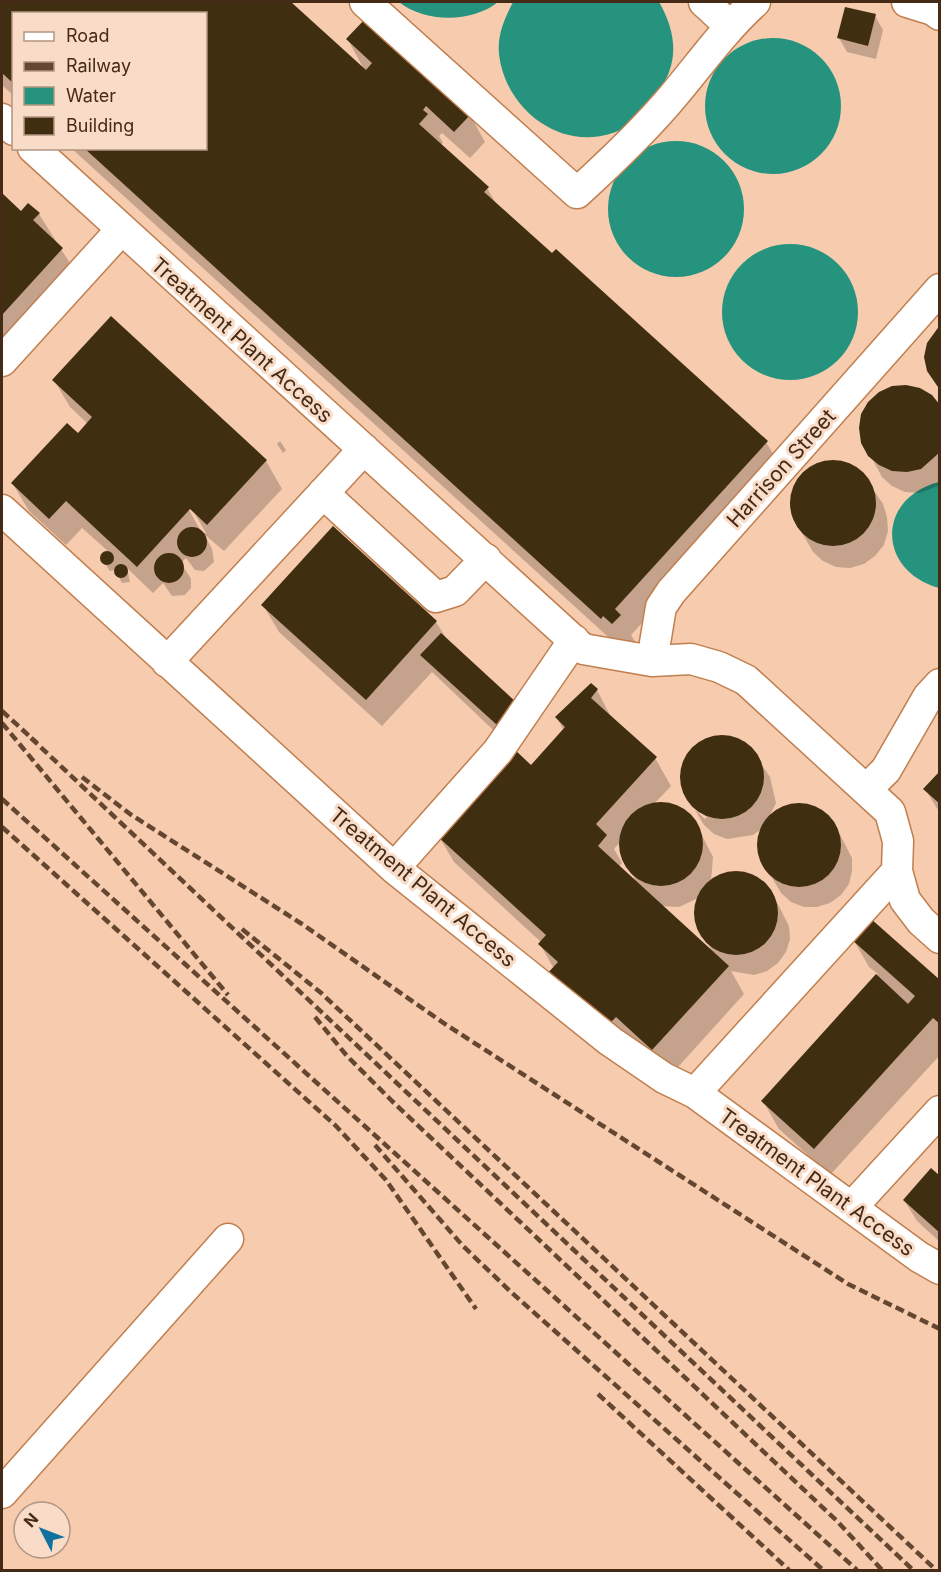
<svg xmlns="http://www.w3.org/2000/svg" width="941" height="1572" font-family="Inter,sans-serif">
	<rect width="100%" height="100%" fill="#f6cbae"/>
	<!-- water -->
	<path fill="#25937e" d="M399,2H498C472,23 425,23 399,2Z
		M513,2H659C677,33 680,65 656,94C649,103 640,119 630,125C572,160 506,115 499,54C497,35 505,18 513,2Z
		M705 106a68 68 0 1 1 136 0a68 68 0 1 1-136 0Z
		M608 209a68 68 0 1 1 136 0a68 68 0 1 1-136 0Z
		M722 312a68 68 0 1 1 136 0a68 68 0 1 1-136 0Z
		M939,482H940L939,588C877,571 876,498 939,482Z"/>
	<!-- shadow -->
	<path fill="#0003" fill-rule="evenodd" d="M2,2H289L365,71L348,40L470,115L485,142L470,158L442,133L439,136L443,143L440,145L487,188L498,207L766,442L782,469L631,635L636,643L629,651L617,645L71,148H206V14H14V96L2,85Z
		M875,16L883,30L876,59L847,52L839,38Z
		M2,195L21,213L39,214L78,276L2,360Z
		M111,318L266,461L282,489L224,551L204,534L212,549L214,562L204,571L195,570L186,558L181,563L191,579V588L185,595L172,596L163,583L153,593L127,568L130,582L122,583L115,570L110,571L101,558L109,552L82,528L66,545L29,511L13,484L78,435L88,424L70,407L54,380ZM188,502L206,533H202L185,503Z
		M940,407V485L920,493L905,492L892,486L882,477L863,442Z
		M280,441L286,450L283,453L277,444Z
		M822,463L850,464L861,471L883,504L887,517L888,531L884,545L875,556L864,564L850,568L836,567L823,561L813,552L793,517L791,503L793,490L800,477L810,468Z
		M333,528L436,622L448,641L516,704L509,745L432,672L382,726L279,632L263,605Z
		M591,685L597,690L612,719L655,758L671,786L654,804L675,806L687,813L695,822L713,857L711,881L725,874L738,872L751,875L762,881L771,891L789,926L790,939L786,952L778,963L767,971L754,975L731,971L744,994L669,1077L554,969L540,944L541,942L454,862L438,835L531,767L564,731L557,718ZM620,842L623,859L636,881L619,867L622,863L614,849ZM698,898L696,914L698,927L712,951L662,906L679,907Z
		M724,736L737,738L748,745L770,777L776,803L769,817L787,806L814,807L825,813L834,823L852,858V871L849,884L841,895L830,903L817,907H804L791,902L781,893L761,859L759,846L760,830L753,835L727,839L714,834L704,825L695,810L705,819L707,817L693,806L684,791L681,778L683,765L689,753L699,744L711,738Z
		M940,773V813L925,789Z
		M853,939L940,982V1055L830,1175L779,1129L763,1101L878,974L869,967Z
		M940,1178V1242L917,1221L904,1200Z"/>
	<!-- building -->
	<path fill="#402e11" d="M2,2H291L366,70L372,63L346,39L366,18L471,114L454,132L426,106L423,110L428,114L419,124L489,187L484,192L552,253L556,249L768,441L615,609L621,615L612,624L603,616L601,619L84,148H206V14H14V84L2,73Z
		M845,7L876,14L868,46L837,38Z
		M2,193L21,211L28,203L40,213L33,220L63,248L2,315Z
		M111,316L267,460L207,525L190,509L137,567L66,501L49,519L11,483L67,423L78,433L92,417L52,380Z
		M940,325V390L927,371L924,357L927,343Z
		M906,385L920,388L932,395L940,405V452L921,469L907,472L892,471L879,465L868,456L861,443L859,428L861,414L868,402L879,392L892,386Z
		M790 503a43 43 0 1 1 86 0a43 43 0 1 1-86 0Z
		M333,526L437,621L366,700L261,605Z
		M177 542a15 15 0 1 1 30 0a15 15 0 1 1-30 0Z
		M100 558a7 7 0 1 1 14 0a7 7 0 1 1-14 0Z
		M154 568a15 15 0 1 1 30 0a15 15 0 1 1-30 0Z
		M114 571a7 7 0 1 1 14 0a7 7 0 1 1-14 0Z
		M441,633L517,703L497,725L420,655Z
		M591,683L598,689L591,698L657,757L596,824L607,835L598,846L729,966L652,1050L616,1017L604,1029L546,975L558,962L538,944L546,935L436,835L514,749L531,765L565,727L555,717Z
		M680 777a42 42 0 1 1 84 0a42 42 0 1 1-84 0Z
		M940,771V804L923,789Z
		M619 844a42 42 0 1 1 84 0a42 42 0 1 1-84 0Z
		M757 845a42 42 0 1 1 84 0a42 42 0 1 1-84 0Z
		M694 913a42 42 0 1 1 84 0a42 42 0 1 1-84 0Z
		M870,918L940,980V1024L933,1018L814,1149L761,1101L876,974L908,1004L915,996L851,939Z
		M931,1168L940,1176V1233L903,1200Z"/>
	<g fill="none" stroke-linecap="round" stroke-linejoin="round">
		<defs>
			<path id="minor" d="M365,2L577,193C611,162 645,130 674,95C701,63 724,30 755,2
				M704,2L730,26
				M907,2L933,10L940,15
				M2,119L14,130
				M33,148L583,649L652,661L691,659L719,667L746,680L890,812L898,841L897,871L905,900L921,921L940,938
				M2,361L121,230
				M323,493L436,597L455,591L486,559
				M2,510L394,868L610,1041L664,1078L695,1093L919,1257L940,1269
				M652,661L661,607L671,592L940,289
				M167,662L364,449
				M866,790L886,770L928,697L940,684
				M394,868L498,751L574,640
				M695,1093L897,871
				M852,1207L940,1111
				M2,1493L228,1239"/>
		</defs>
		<!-- minor casing -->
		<use href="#minor" stroke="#c07f4f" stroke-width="33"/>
		<!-- minor -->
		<use href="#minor" stroke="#fff" stroke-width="30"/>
		<!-- rail -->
		<path stroke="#654731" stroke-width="4.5" stroke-dasharray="9 4.5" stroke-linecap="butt" d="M2,711L37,743
			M2,723L228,995
			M31,738L913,1570
			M82,777L130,814L302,924L445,1024L848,1284L940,1329
			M2,799L857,1570
			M2,827L335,1125L386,1180L476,1309
			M242,929L320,992L936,1570
			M315,1017L347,1056L392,1101L837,1521L882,1570
			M375,1145L463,1246L511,1292L823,1570
			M598,1394L789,1570"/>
	</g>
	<g text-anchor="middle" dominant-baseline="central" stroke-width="6" stroke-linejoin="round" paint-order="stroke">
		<!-- street labels -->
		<g font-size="21" fill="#452a16" stroke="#f9dcc8">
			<text transform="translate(242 340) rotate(42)">Treatment Plant Access</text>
			<text transform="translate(781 468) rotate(-48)">Harrison Street</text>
			<text transform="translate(423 887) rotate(40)">Treatment Plant Access</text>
			<text transform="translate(817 1182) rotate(36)">Treatment Plant Access</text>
		</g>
	</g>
	<!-- border -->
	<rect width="941" height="1572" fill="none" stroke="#452a16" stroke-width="6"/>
	<!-- legend -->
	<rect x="12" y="12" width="195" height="138" fill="#f9dcc8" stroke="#b19581" stroke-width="1.5"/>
	<rect x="24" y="32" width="30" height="9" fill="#ffffff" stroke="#b19581" stroke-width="1.5"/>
	<text x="66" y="42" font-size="18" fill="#452a16">Road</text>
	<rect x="24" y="62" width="30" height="9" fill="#654731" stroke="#b19581" stroke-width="1.5"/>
	<text x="66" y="72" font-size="18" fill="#452a16">Railway</text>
	<rect x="24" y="87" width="30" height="18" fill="#25937e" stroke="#b19581" stroke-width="1.5"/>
	<text x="66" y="102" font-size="18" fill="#452a16">Water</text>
	<rect x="24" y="117" width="30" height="18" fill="#402e11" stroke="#b19581" stroke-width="1.5"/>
	<text x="66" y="132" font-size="18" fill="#452a16">Building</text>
	<!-- north arrow -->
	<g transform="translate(42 1530) rotate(312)"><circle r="28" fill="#f9dcc8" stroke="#b19581" stroke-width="1.5"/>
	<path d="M0-4.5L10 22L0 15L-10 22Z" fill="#1172a0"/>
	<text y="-9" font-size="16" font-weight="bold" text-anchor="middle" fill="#452a16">N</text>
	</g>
</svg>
